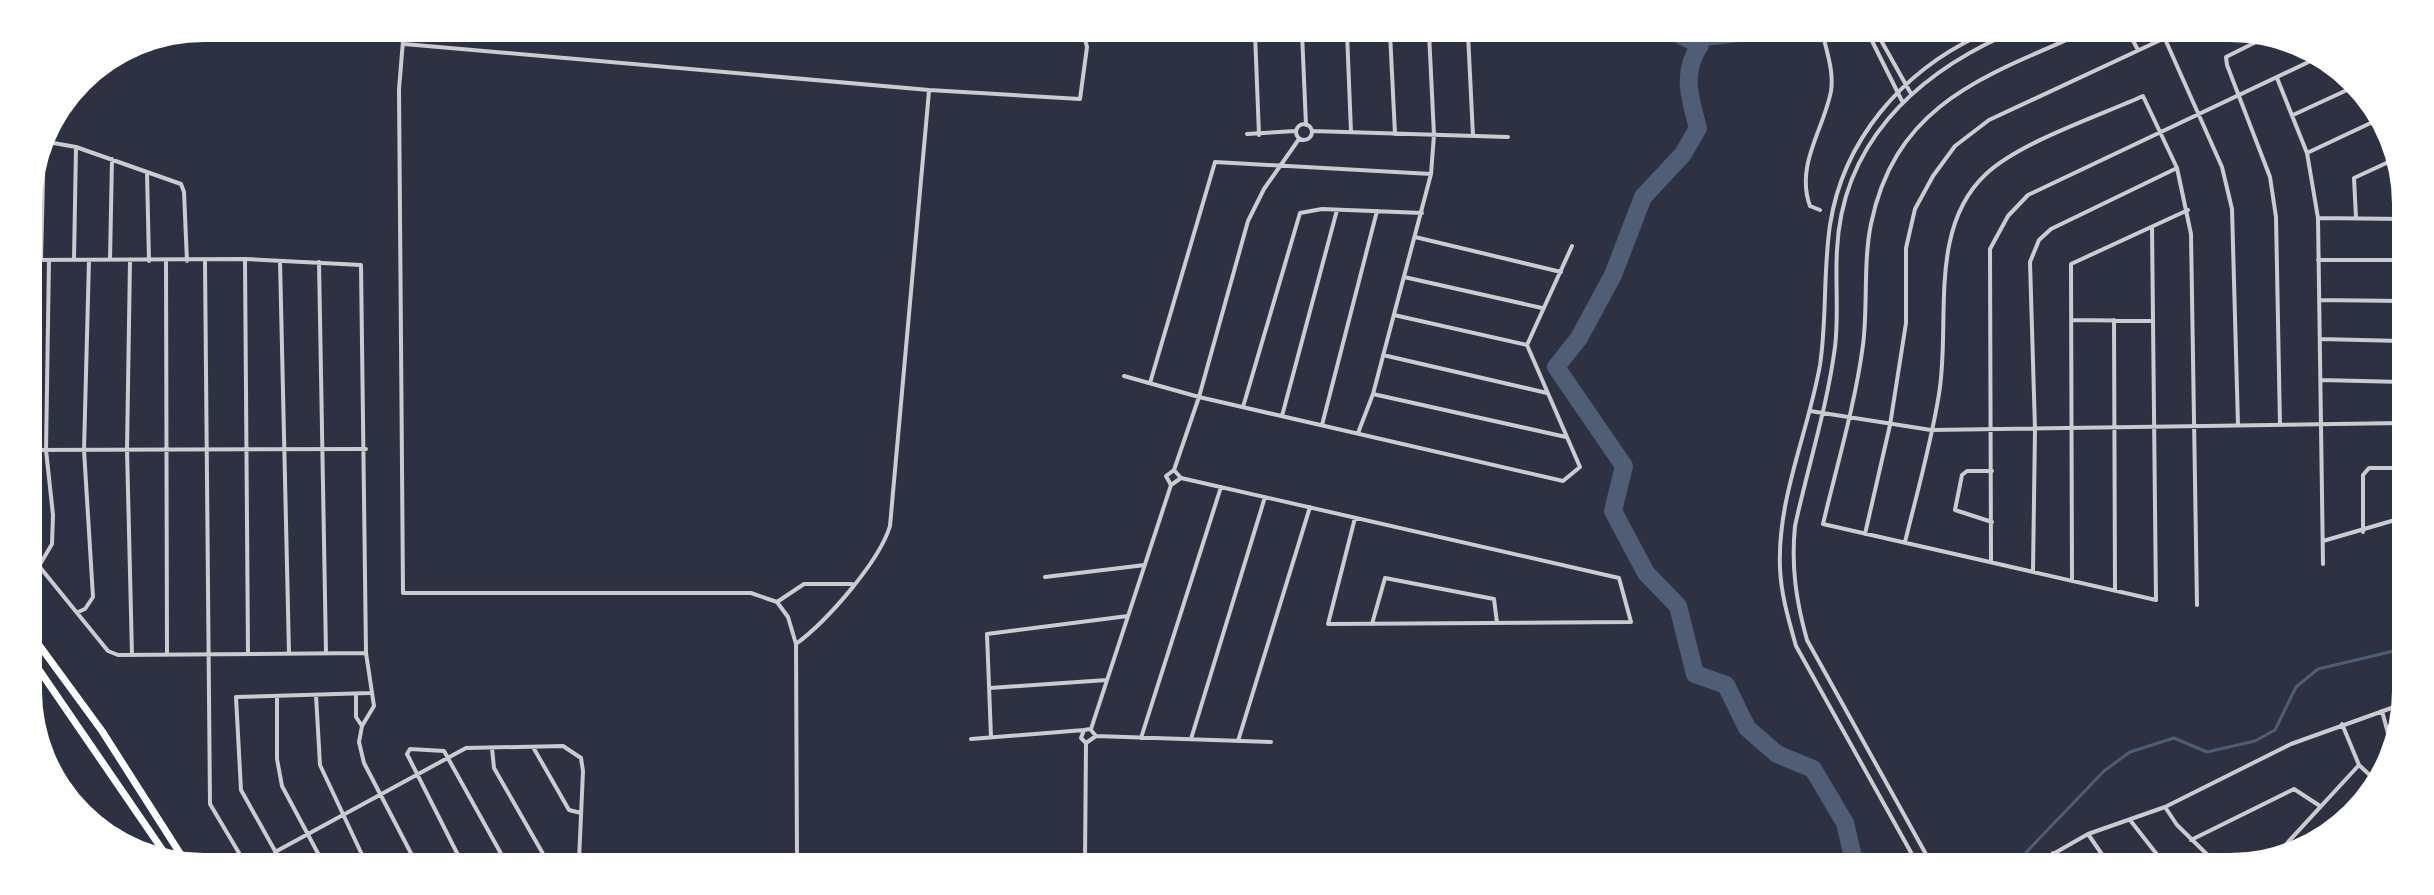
<svg xmlns="http://www.w3.org/2000/svg" width="2434" height="895" font-family="Mulish,sans-serif">
	<rect width="100%" height="100%" fill="#2d3142"/>
	<g fill="none" stroke-linecap="round" stroke-linejoin="round">
		<!-- stream -->
		<path stroke="#4f5d75" stroke-width="3" d="M1700,45L1787,35
			M2013,866L2104,771L2130,752L2174,738L2207,752L2255,741L2275,730L2296,687L2318,669L2398,650"/>
		<!-- river -->
		<path stroke="#4f5d75" stroke-width="18" d="M1680,35L1700,45C1681,73 1690,98 1698,128L1683,154L1643,197L1613,275L1579,338L1556,367L1624,466L1613,511L1646,573L1678,606L1695,674L1726,685L1747,728L1777,754L1813,769L1845,823L1855,865"/>
		<!-- minor -->
		<path stroke="#caccd0" stroke-width="4" d="M404,29L399,89L403,593H751L777,602
			M1255,33L1259,135
			M1302,33L1306,125
			M1347,33L1351,132
			M1390,33L1395,134
			M1468,34L1473,136
			M1869,35L1902,101
			M1878,35L1910,92
			M2076,36C1979,78 1895,107 1871,224C1863,263 1868,306 1863,345C1855,405 1837,465 1823,524L2156,600L2152,227
			M2131,37L2138,50
			M2266,37L2226,57L2227,65L2270,177L2276,217L2280,425
			M2165,39L2222,167L2232,209L2238,425
			M404,44L929,90L1080,99L1087,47L1083,32
			M2277,78L2307,153L2318,218L2323,564
			M2293,115L2358,85
			M1296 132a8 8 0 1 1 16 0a8 8 0 1 1-16 0Z
			M1312,131L1508,137
			M1247,134L1296,131
			M42,141L76,147L181,184L184,192L187,261
			M2307,153L2377,120
			M147,172L149,261
			M1820,210L1810,206C1795,165 1824,129 1831,91C1834,72 1827,53 1823,35
			M2318,218L2404,219
			M2356,218L2354,178L2395,159
			M1415,237L1561,272
			M29,260L245,259L361,265L366,653L374,706L362,726L359,742L364,763L414,859
			M41,260L44,141
			M74,260L76,147
			M110,260L112,159
			M245,260L248,653
			M2318,260H2403
			M130,261L127,449L132,655
			M166,261L167,655
			M280,261L289,653
			M205,262L210,804L242,858
			M319,262L326,653
			M1404,277L1542,308
			M2319,300L2403,301
			M1394,315L1527,345
			M2073,320L2152,321
			M2114,320L2115,590
			M2320,339L2402,341
			M1383,355L1547,393
			M1124,376L1199,397L1563,481L1580,467L1527,345L1572,246
			M2321,380L2402,382
			M1150,383L1215,162L1431,174
			M1373,394L1566,437
			M1243,407L1300,213L1322,209L1422,213
			M1810,411L1931,430L2401,423
			M1282,416L1337,210
			M1322,425L1377,211
			M1358,433L1373,394L1431,174L1434,135L1429,33
			M30,450L366,449
			M1174,470L1199,397L1248,221L1264,189L1299,139
			M1181,478L1619,578L1631,622L1328,624L1355,518
			M1992,522L1955,510L1962,475L1967,471H1992
			M2363,532V475L2369,468H2401
			M1865,534L1890,425L1906,323V248L1915,209L1933,176L1955,146L1989,120L2167,37
			M2323,541L2395,520L2400,510
			M1905,542C1917,493 1931,444 1939,394C1951,323 1927,229 1986,174C2020,142 2099,116 2143,96L2177,168L2191,234L2197,605
			M30,555L108,651L118,655L366,653
			M1991,562L1990,249L2008,216L2028,195L2317,58
			M39,566L52,544L53,515L46,450L49,260
			M2033,571L2035,429L2030,262L2039,240L2051,229L2177,168
			M1045,577L1145,565
			M2072,580L2071,264L2188,210
			M777,602L788,617L796,644L797,861
			M777,602L804,584H852
			M78,612L85,609L93,597L84,450L89,260
			M1372,624L1385,578L1494,599L1497,623
			M796,644C827,621 879,562 890,526L929,91
			M990,688L1107,680
			M316,695L320,765L364,859
			M356,695V717L362,726
			M277,696V759L282,786L321,859
			M2382,711L2389,737L2397,744
			M2342,724L2359,765L2374,779
			M1091,729L1171,485L1181,478L1174,470L1166,476L1171,485
			M1096,736L1271,742
			M991,737L987,634L1128,616
			M1141,738L1221,487
			M971,739L1084,730
			M1191,739L1265,497
			M1238,741L1310,507
			M533,747L569,810L581,813
			M492,748L494,768L546,859
			M2165,807L2177,825L2220,867
			M2130,820L2166,866
			M2088,834L2110,866
			M2191,840L2294,789L2320,806
			M275,852L466,748L563,746L581,758L583,771L579,860
			M2053,853L2062,866
			M2278,853L2359,765
			M279,858L241,790L236,697L370,693
			M460,859L407,754L410,749L444,751L504,859
			M1085,862L1086,743L1081,738L1084,730L1090,729L1096,736L1086,743
			M1918,865L1796,646C1789,621 1781,595 1780,568C1777,499 1808,433 1820,365C1827,319 1823,272 1830,225C1843,140 1902,72 1978,36
			M1932,865L1807,640C1796,601 1791,566 1795,526C1808,466 1827,408 1835,347C1839,315 1835,283 1837,250C1842,145 1913,77 2003,36
			M2032,866L2088,834L2165,807L2291,744L2397,706"/>
		<!-- motorway -->
		<path stroke="#fff" stroke-width="7" d="M31,634L102,731L183,858
			M31,658L168,858"/>
	</g>
	<!-- crop -->
	<path d="M0 0H2434V895H0ZM204 42H2230A162 162 0 0 1 2392 204V691A162 162 0 0 1 2230 853H204A162 162 0 0 1 42 691V204A162 162 0 0 1 204 42Z" fill="#fff" fill-rule="evenodd"/>
</svg>
